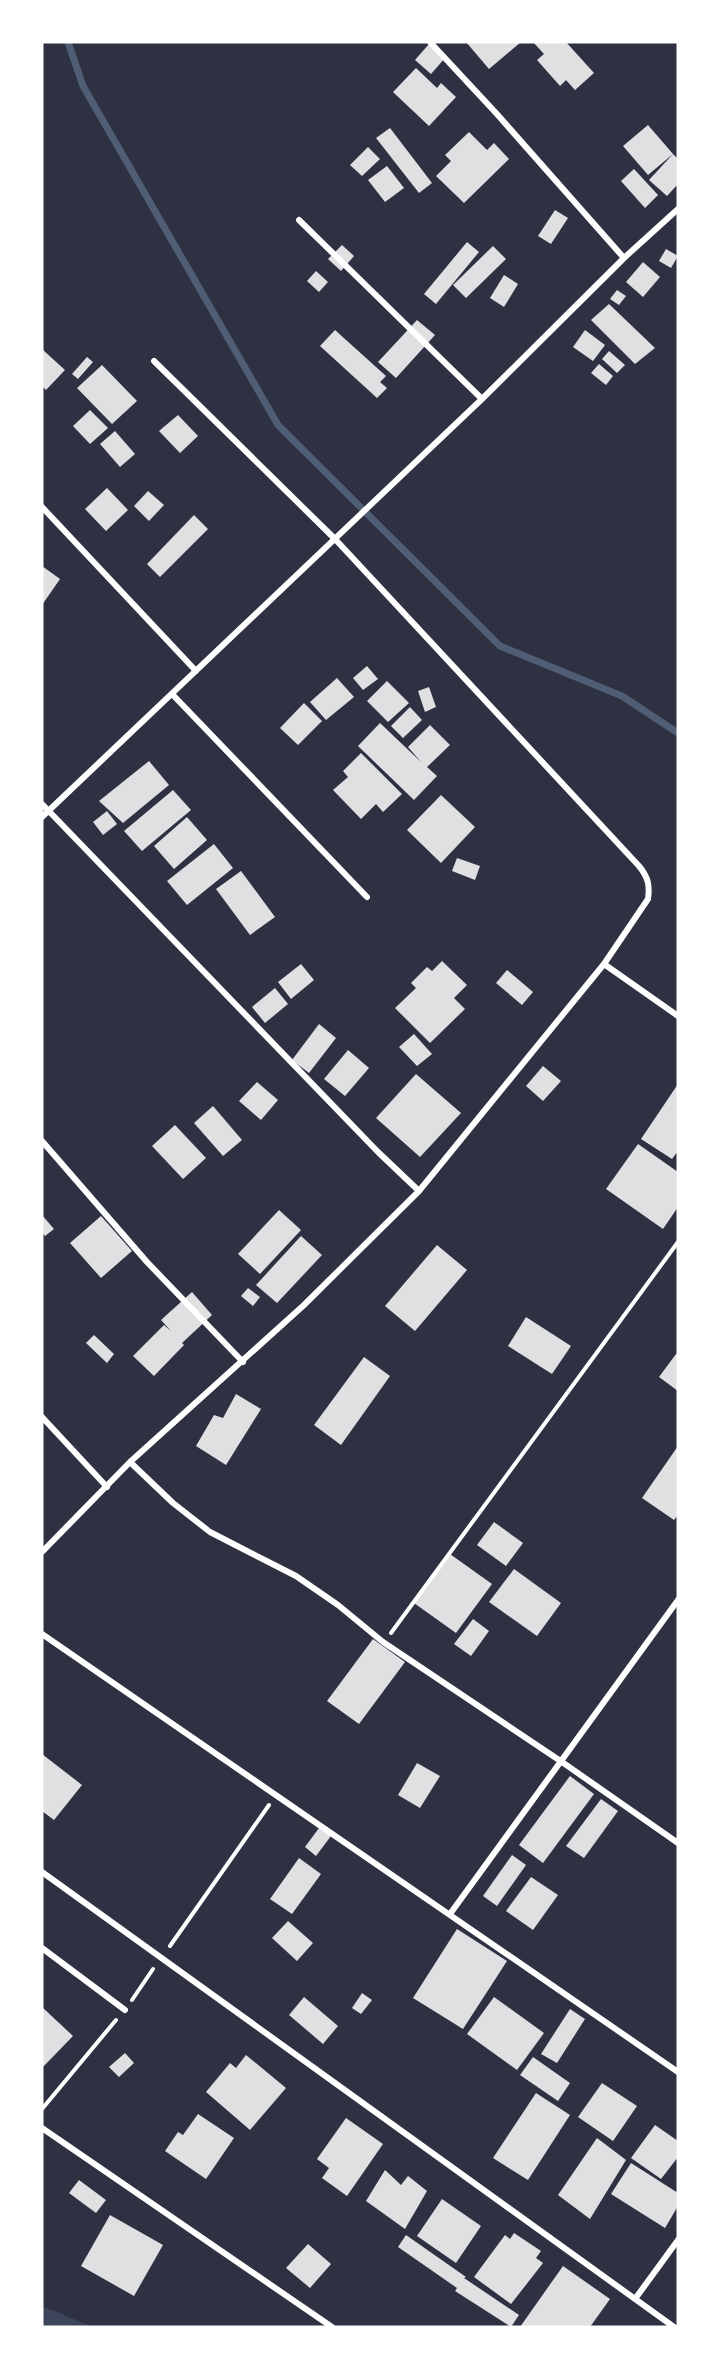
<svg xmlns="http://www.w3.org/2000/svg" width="720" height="2369" font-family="Barlow,sans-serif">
	<rect width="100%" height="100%" fill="#2d3142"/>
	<!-- green -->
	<path fill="#3c4559" d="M42,2306L93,2327H42Z"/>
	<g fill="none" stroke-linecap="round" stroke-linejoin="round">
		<!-- stream -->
		<path stroke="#4f5d75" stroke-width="7" d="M68,42L83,86L278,425L500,646L622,696L678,733"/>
	</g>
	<!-- building -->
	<path fill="#e0e0e3" d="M466,42H521L489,69Z
		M533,42H566L594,73L575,90L566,80L560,86L537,60L544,54Z
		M429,44L445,58L431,74L415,60Z
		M416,68L437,88L441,83L456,97L429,126L393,92Z
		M648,125L673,154L648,175L623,146Z
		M390,128L432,183L419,193L376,138Z
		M469,132L487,150L494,143L509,159L464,203L436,176L451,161L445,155Z
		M368,147L380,159L362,176L350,165Z
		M673,154L678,159V184L667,196L649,180Z
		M387,166L404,188L385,202L368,180Z
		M634,169L658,195L645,208L621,181Z
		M555,210L568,218L551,244L538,236Z
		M467,242L479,252L436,304L424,294Z
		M342,245L354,256L341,271L328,259Z
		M493,246L506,259L466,298L453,285Z
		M666,249L678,256L671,268L659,261Z
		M643,262L660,277L643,297L626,282Z
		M316,271L328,282L319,292L307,281Z
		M504,275L518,284L504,307L490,298Z
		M617,290L626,296L619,305L610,299Z
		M609,304L655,348L635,364L591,320Z
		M417,320L435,335L396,378L378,362Z
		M335,330L386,376L380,382L387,388L377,398L320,346Z
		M585,330L605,345L593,361L573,347Z
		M42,349L65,370L46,390L42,386Z
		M609,351L625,365L617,373L602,359Z
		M87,357L93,362L78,379L72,374Z
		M599,364L613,376L606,385L591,373Z
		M102,365L137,401L112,424L77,388Z
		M90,410L108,428L90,444L73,426Z
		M178,415L198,436L180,453L159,431Z
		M115,431L135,454L120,467L100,444Z
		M107,488L128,510L106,531L85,509Z
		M148,491L164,505L149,521L134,506Z
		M194,515L208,529L160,577L147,564Z
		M42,566L60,579L42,605Z
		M367,666L378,679L363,690L353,678Z
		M337,678L354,697L326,720L310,702Z
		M387,681L409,703L388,722L367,701Z
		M429,687L436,707L425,712L418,691Z
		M304,703L322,721L298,745L280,728Z
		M410,707L422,720L403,738L391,726Z
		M380,723L421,762L408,747L430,725L450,745L427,767L437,776L414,800L358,746Z
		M361,753L402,794L383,812L376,804L361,819L333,790L348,777L343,771Z
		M149,761L169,785L123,823L99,801Z
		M173,790L191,810L142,851L124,831Z
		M441,795L475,827L441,863L407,830Z
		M107,811L117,824L103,835L93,822Z
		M187,817L207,840L174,869L154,846Z
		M214,844L233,868L187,905L167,881Z
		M457,858L480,866L475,880L452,871Z
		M241,871L275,917L250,935L216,889Z
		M442,961L467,985L454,998L465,1009L430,1043L395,1008L416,988L411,983L427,967L432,971Z
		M301,964L314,980L291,999L278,982Z
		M507,970L533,992L522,1005L496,983Z
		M275,988L288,1004L265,1023L252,1007Z
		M319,1024L336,1038L309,1073L292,1060Z
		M414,1034L432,1054L417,1066L399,1047Z
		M348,1050L369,1068L345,1096L324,1079Z
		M543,1066L561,1081L543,1101L526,1086Z
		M416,1074L461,1113L420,1157L376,1118Z
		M257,1082L278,1100L261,1120L239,1101Z
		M678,1084V1151L672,1159L641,1139Z
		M213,1106L242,1140L223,1156L194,1123Z
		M175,1125L206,1158L183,1179L152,1146Z
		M638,1144L678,1172V1207L663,1229L606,1189Z
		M279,1210L301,1230L260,1274L238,1254Z
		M42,1215L54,1229L45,1236L42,1232Z
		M101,1216L132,1251L101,1278L70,1243Z
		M301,1236L322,1255L277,1303L256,1285Z
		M437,1245L467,1270L415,1331L385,1306Z
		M248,1288L260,1297L253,1306L241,1296Z
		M192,1292L212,1315L182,1343L184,1345L154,1376L133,1356L164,1325L171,1331L161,1320Z
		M526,1317L571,1346L552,1374L508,1346Z
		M94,1335L114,1354L107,1363L86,1343Z
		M676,1354L678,1355V1391L659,1377Z
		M364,1357L390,1376L341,1445L314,1425Z
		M236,1394L261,1409L226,1465L196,1446L214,1415L223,1418Z
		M678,1446V1515L674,1520L642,1498Z
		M494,1522L523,1543L506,1566L477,1545Z
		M450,1554L492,1584L456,1633L414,1603Z
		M514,1569L561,1603L537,1636L489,1602Z
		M473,1619L489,1631L471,1656L454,1644Z
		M373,1639L405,1662L359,1724L327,1701Z
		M42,1754L82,1785L54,1820L42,1811Z
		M417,1763L440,1776L420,1808L398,1795Z
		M570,1776L594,1794L543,1863L519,1845Z
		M601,1799L618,1811L584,1858L566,1846Z
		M319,1828L331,1836L316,1856L305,1847Z
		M512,1855L526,1865L497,1906L483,1896Z
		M299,1858L321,1874L292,1914L270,1899Z
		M531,1877L558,1895L533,1930L506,1911Z
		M288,1921L313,1943L297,1961L272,1938Z
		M457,1929L507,1961L463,2029L413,1998Z
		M362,1993L372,2000L361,2014L352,2008Z
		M304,1997L338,2026L323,2044L289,2015Z
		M494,1997L544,2033L517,2070L467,2034Z
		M42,2007L73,2036L42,2068Z
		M570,2009L585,2019L557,2063L541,2054Z
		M125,2053L134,2063L119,2077L109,2067Z
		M246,2055L286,2088L250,2130L206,2092L230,2063L236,2068Z
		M533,2057L570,2083L558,2101L520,2075Z
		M602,2083L637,2106L613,2141L578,2117Z
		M536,2093L570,2115L528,2180L493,2158Z
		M198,2114L234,2138L206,2179L165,2151L178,2132L183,2135Z
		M346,2118L383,2144L347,2196L322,2178L329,2168L317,2159Z
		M655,2125L678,2141V2157L661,2179L631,2158Z
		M597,2138L626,2160L590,2219L558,2195Z
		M631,2163L678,2193V2206L665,2228L611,2194Z
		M385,2170L401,2185L408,2176L427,2191L405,2229L366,2201Z
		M79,2180L106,2200L96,2213L69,2193Z
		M442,2199L481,2226L456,2263L417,2236Z
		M110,2215L163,2245L134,2296L81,2266Z
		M514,2233L541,2251L536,2258L543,2263L511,2304L474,2277L505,2235L510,2239Z
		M406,2235L466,2277L464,2278L519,2315L511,2327L455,2291L457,2288L398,2247Z
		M308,2244L331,2264L310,2288L286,2268Z
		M563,2266L610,2299L590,2327H520Z"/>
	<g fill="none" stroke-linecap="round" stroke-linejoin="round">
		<!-- path -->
		<path stroke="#fff" stroke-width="4" d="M391,1633L678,1242
			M170,1946L269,1805
			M132,2000L153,1969
			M42,2109L116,2020"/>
		<!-- minor -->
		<path stroke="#fff" stroke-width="6" d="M430,42L496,113L624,258
			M299,220L482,399
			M42,507L196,671
			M172,694L367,897
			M42,804L378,1152L419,1191
			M42,817L482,399L624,258L678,209
			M604,964L678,1016
			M42,1141L147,1262L243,1362
			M42,1417L107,1487
			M130,1462L173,1503L210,1532L296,1576L338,1605L383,1642L562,1762L678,1843
			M42,1552L130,1462L304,1305L419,1191L604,964L648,899C650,885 648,877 639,866L335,539L154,361
			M42,1634L678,2072
			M42,1872L674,2327
			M450,1914L678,1600
			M42,1948L125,2010
			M42,2128L332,2327
			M635,2299L678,2240"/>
	</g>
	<!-- border -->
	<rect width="720" height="2369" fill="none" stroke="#ffffff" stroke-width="87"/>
</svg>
